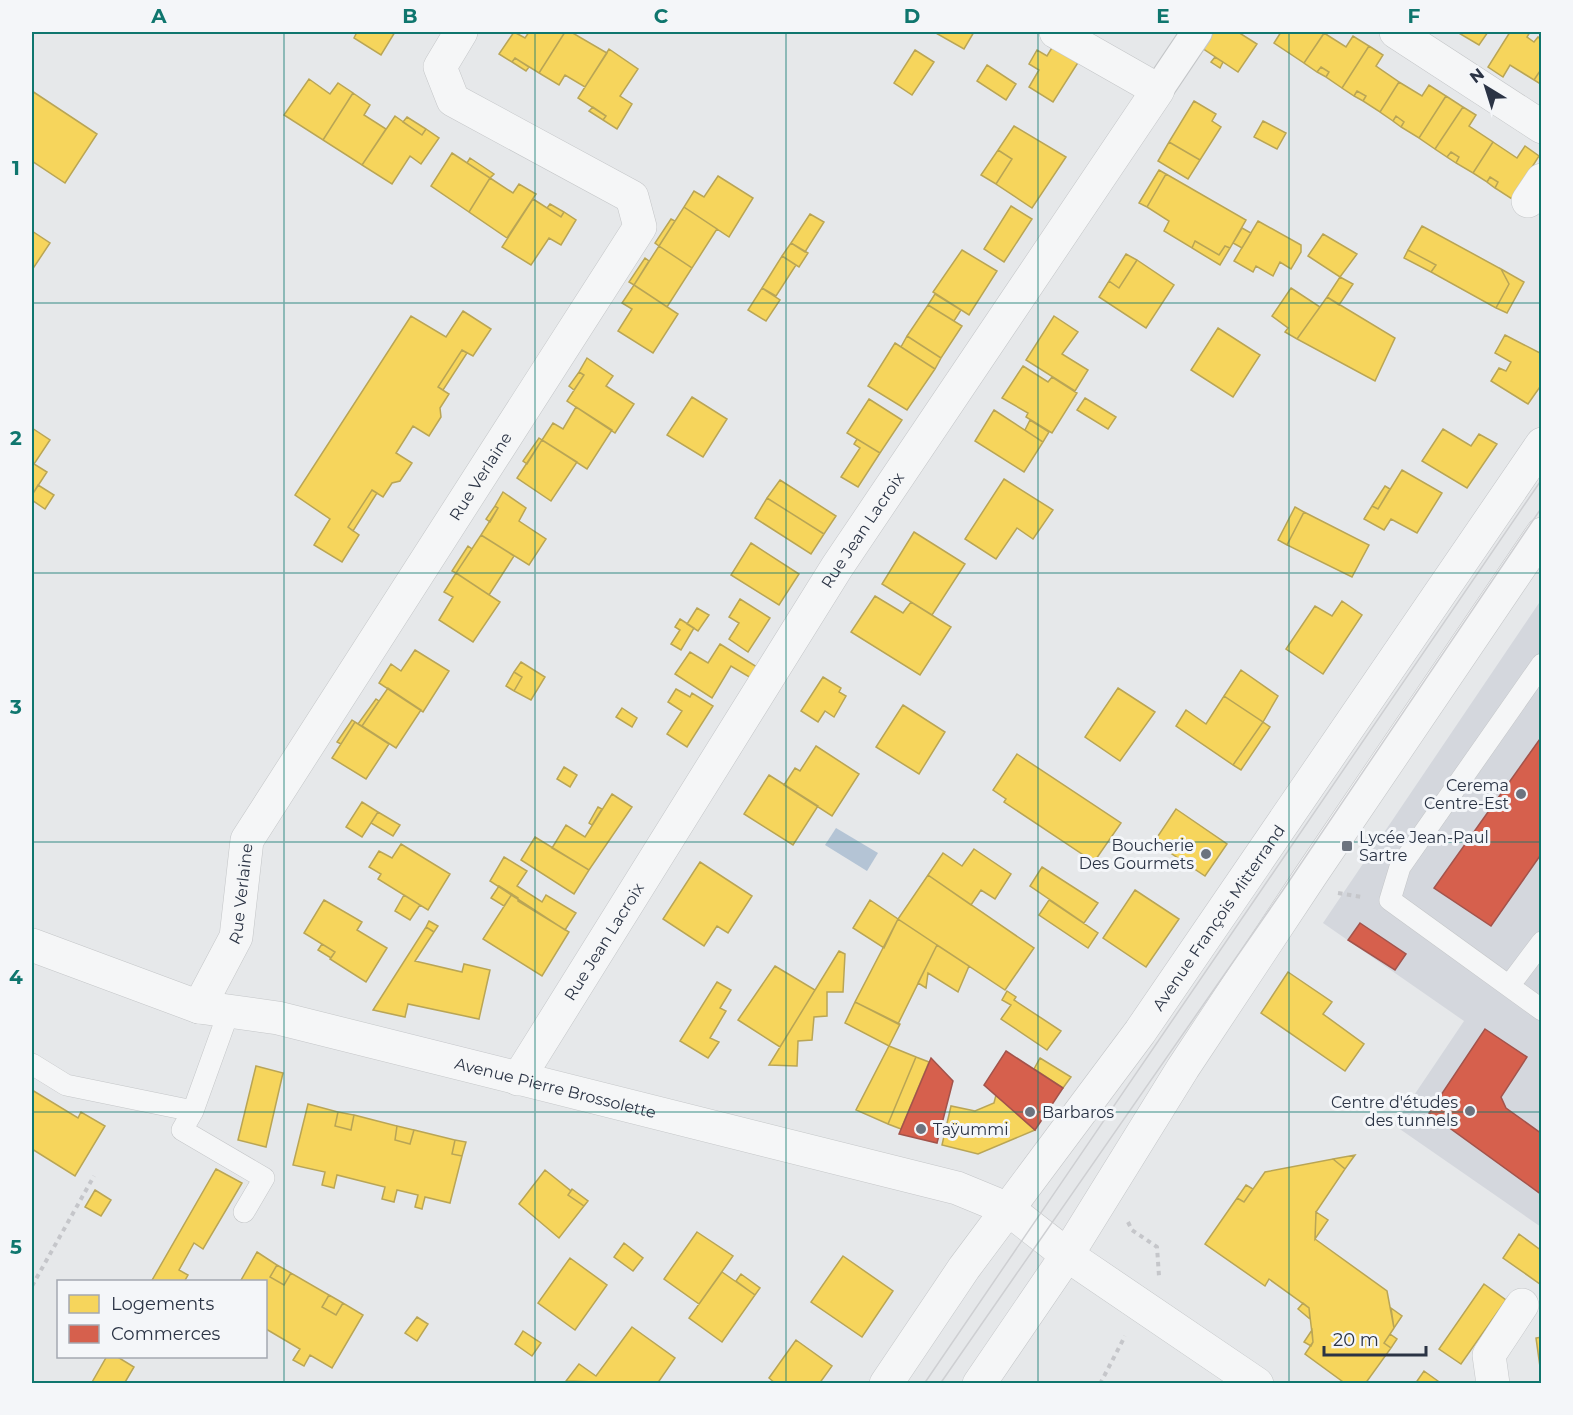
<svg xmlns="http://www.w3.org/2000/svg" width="1573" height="1415" font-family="Montserrat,sans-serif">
	<rect width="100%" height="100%" fill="#e6e8ea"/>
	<!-- built -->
	<path fill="#d4d7dd" d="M1541,600V1227L1394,1125L1464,1021L1323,923Z"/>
	<!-- water -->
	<path fill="#b4c4d5" d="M836,828L878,853L867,871L825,845Z"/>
	<!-- homes -->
	<path fill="#f6d55c" stroke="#b9a555" stroke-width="1.5" d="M357,32H395L381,55L354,38Z
		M514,32L525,38L529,32H565L539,73L515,58L512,62L499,54Z
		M565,32H571L607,53L585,87L565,75L559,85L539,73Z
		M934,32H974L964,49Z
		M1212,32H1238L1257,44L1238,72L1202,48Z
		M1281,32H1325L1304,63L1274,43Z
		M1457,32H1488L1479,45Z
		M1510,32H1530L1527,37L1534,42L1538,37L1542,39V68L1534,80L1510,65L1503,77L1488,67Z
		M1324,33L1346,47L1353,36L1369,46L1342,88L1326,77L1329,72L1321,67L1317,72L1304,63Z
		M1053,46L1079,61L1053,102L1029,87L1039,70L1029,64L1037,50L1047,56Z
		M1369,46L1383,55L1376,66L1399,82L1380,112L1363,101L1366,96L1357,91L1354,96L1342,88Z
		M609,49L638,69L620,96L632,104L617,129L603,120L606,116L578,98Z
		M915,50L934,62L912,95L894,83Z
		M1215,57L1223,62L1220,68L1211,62Z
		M515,58L529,67L526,71L512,62Z
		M987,65L1016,84L1006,100L977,81Z
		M1321,67L1329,72L1326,77L1317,72Z
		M1542,68V85L1534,80Z
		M309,79L330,94L338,83L353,93L323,140L284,115Z
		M1399,82L1422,96L1429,85L1446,96L1419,138L1401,127L1404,122L1396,116L1393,121L1380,112Z
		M32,91L97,134L65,183L32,161Z
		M1357,91L1366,96L1363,101L1354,96Z
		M353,93L370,105L364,115L386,129L362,165L323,140Z
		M1446,96L1463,107L1435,149L1419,138Z
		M1194,101L1216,114L1212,121L1221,127L1200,160L1169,142Z
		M593,107L606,116L603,120L589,111Z
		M1463,107L1476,115L1469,126L1493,142L1473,173L1456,163L1459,157L1451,152L1447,157L1435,149Z
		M395,116L422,135L426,129L439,138L421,164L410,156L392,184L362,165Z
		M1396,116L1404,122L1401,127L1393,121Z
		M407,117L426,129L422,135L403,122Z
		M1263,121L1286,133L1277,149L1254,137Z
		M1014,126L1066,157L1032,208L996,184L1012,159L998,150Z
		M1169,142L1200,160L1188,179L1158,161Z
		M1493,142L1517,158L1525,146L1539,156L1512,199L1495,188L1498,182L1490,177L1487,182L1473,173Z
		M998,150L1012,159L996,184L981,175Z
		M1451,152L1459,157L1456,163L1447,157Z
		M452,153L490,178L469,212L431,186Z
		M470,158L494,174L490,178L467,163Z
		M1159,170L1166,174L1147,207L1139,203Z
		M1166,174L1246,220L1230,248L1225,246L1219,255L1195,241L1192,248L1164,231L1169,221L1147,207Z
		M718,176L753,198L729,237L684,207L694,191L704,197Z
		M1490,177L1498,182L1495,188L1487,182Z
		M490,178L513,193L519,184L536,194L507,238L469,212Z
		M533,199L561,217L564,212L576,220L561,245L549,238L531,265L502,247Z
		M550,204L564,212L561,217L547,208Z
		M1011,206L1032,219L1004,262L984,249Z
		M684,207L717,229L692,268L659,246Z
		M810,214L824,222L805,252L791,243Z
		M671,219L675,221L659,246L655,243Z
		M1258,221L1301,245V252L1291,269L1280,262L1273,276L1256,266L1253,272L1234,261Z
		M1422,226L1501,269L1509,284L1496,308L1431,272L1436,265L1408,250Z
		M1242,228L1251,233L1242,248L1233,243Z
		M32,231L50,243L32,270Z
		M1323,234L1357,254L1340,277L1308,256Z
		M1195,241L1219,255L1225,246L1230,248L1220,265L1192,248Z
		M791,243L808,253L799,267L782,256Z
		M659,246L692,268L667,307L634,285Z
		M962,250L997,271L969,315L933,292Z
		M1408,250L1436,265L1431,272L1404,258Z
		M1126,254L1137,260L1119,288L1109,281Z
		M782,256L796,265L776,296L762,288Z
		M645,258L649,261L634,285L629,282Z
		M1137,260L1174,285L1146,328L1099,297L1109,281L1119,288Z
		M1501,269L1524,282L1507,313L1496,308L1509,284Z
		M1340,277L1353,284L1339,305L1327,297Z
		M634,285L678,314L653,353L618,331L632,309L622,303Z
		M762,288L780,300L766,321L748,310Z
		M1291,288L1320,307L1297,339L1285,332L1288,328L1272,316Z
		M935,294L961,310L954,321L928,305Z
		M1327,297L1395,338L1375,381L1297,339Z
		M928,305L962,326L941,358L907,336Z
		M463,311L491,329L473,356L462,350L438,387L449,394L440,408L441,417L429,436L413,426L396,453L412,463L400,481L392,483L383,497L372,490L348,527L359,535L342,562L314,545L330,519L295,495L411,316L446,337Z
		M1054,316L1078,332L1062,354L1088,370L1075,391L1026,360Z
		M1218,328L1260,355L1233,397L1191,370Z
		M1505,335L1542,354V384L1528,404L1491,381L1499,368L1506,371L1511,362L1495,353Z
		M907,336L941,358L935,369L901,347Z
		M895,343L935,369L907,410L868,386Z
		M462,350L467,353L443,390L438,387Z
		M587,358L613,376L606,386L634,404L615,433L567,401L584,375L579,372Z
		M1023,366L1048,382L1052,377L1077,393L1052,433L1026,417L1028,413L1002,398Z
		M579,372L584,375L574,390L569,386Z
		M692,397L727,419L703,457L667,435Z
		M1085,398L1116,417L1108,429L1077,410Z
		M869,399L902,420L880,453L847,433Z
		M576,407L612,430L587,469L542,440L553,423L563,429Z
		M994,410L1043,442L1024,472L975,441Z
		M1030,420L1049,432L1043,442L1025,430Z
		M32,428L50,440L34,464L47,472L32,495Z
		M1443,429L1471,446L1479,434L1497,444L1467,488L1422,461Z
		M539,438L542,440L527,464L523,461Z
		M857,439L880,453L858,487L841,477L860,448L854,444Z
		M542,440L577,462L551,501L517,478Z
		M1402,470L1442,493L1417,533L1391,519L1384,530L1364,519L1372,506L1378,509Z
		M1004,479L1053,510L1033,539L1017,528L996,559L965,539Z
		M780,480L836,516L824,534L767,498Z
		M38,485L54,495L45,509L32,500V495Z
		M1385,486L1390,489L1378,509L1372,506Z
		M372,490L377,493L353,531L348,527Z
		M503,492L526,508L519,521L546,539L529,565L481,535L498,508L495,506Z
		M767,498L824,534L811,554L755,518Z
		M495,506L498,508L490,522L486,519Z
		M1295,507L1304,512L1287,545L1278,540Z
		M1304,512L1369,545L1352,577L1287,545Z
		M914,532L965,564L932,615L882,584Z
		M481,535L514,556L489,595L456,573Z
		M751,543L799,574L779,605L731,575Z
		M468,546L472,549L456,573L452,571Z
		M456,573L500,602L473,642L439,620L453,597L444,592Z
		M875,596L903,613L911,602L951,627L920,675L851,632Z
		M740,599L770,618L748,652L729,639L739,623L729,617Z
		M1342,601L1362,615L1323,674L1286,649L1315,606L1332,616Z
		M697,608L709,615L698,631L687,624Z
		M680,619L694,628L681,650L671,644L680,630L675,627Z
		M720,644L757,667L751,678L731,666L712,698L675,674L690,652L708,663Z
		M415,650L449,671L423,712L379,683L391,664L401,671Z
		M521,662L545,677L531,700L514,691L522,677L514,672Z
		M1241,670L1278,696L1263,722L1224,696Z
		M514,672L522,677L514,691L506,686Z
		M823,677L841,688L839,692L846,696L834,717L825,711L818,722L801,711Z
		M388,688L421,710L396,748L362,726Z
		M1118,688L1155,712L1120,761L1085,737Z
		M676,689L690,697L692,693L713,706L687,747L667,734L682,711L668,702Z
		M1224,696L1263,722L1233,765L1176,726L1186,710L1206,724Z
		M376,699L379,701L362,726L358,724Z
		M903,705L945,732L919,774L876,747Z
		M622,708L637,718L632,727L616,717Z
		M352,720L355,722L341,744L337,742Z
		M355,722L389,744L366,779L332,758Z
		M1263,722L1270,727L1241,770L1233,765Z
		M816,746L859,774L832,816L784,785L795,768L800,771Z
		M1017,754L1121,823L1094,862L1004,802L1006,799L993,790Z
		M564,767L577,775L570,787L557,779Z
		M769,775L818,806L793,845L744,814Z
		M612,794L632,807L589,870L552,848L566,825L585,837Z
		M362,802L378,812L362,837L346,827Z
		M598,807L602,809L592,825L589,823Z
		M1176,809L1227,844L1205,876L1154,842Z
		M378,812L400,825L393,836L371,823Z
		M535,837L589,870L574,894L521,860Z
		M401,844L450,874L428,910L378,879L381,874L369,867L379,851L392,858Z
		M974,849L1011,874L995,899L981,890L971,905L928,875L943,853L962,866Z
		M504,857L527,871L517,886L542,902L546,895L576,913L565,930L490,881Z
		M700,862L752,896L728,933L717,926L704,946L663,919Z
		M1042,867L1098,903L1084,923L1030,886Z
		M928,875L1034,948L1005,990L898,919Z
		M499,886L512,894L504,906L491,898Z
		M1135,890L1179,919L1146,967L1103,938Z
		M512,894L518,898V901L569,932L542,976L483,939Z
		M404,895L420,905L410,920L395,911Z
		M324,900L362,922L357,930L387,948L366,982L330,959L335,952L304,933Z
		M870,900L898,919L884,948L853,928Z
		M1049,900L1098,933L1088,948L1039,915Z
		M898,919L937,945L898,1024L855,1002Z
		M429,921L438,926L434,932L426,927Z
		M426,927L434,932L415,961L462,972L464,964L490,970L479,1019L408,1004L405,1017L373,1010Z
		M322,944L335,952L331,958L318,950Z
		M937,945L969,966L958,992L928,973L926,988L918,983Z
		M839,951L845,954L843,992H827V1016L814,1017L812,1040L798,1041L797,1066L769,1065Z
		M775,966L815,990L780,1047L738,1020Z
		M1288,972L1332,1002L1323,1014L1364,1044L1345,1071L1261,1013Z
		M717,982L731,990L720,1008L726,1011L710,1038L719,1042L708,1058L680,1041Z
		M1007,991L1016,997L1014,1000L1061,1031L1047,1050L1001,1019L1011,1005L1002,1000Z
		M855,1002L900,1024L889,1046L845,1023Z
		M889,1046L916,1057L888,1124L856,1110Z
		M916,1057L929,1062L901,1129L888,1124Z
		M1040,1058L1071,1077L1063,1088L1034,1069Z
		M256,1066L283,1073L266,1147L238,1140Z
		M32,1090L78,1118L81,1112L105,1126L75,1176L32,1149Z
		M996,1095L1035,1130L978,1154L942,1145L951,1106L975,1111L994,1103Z
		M308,1104L338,1112L335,1126L351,1130L354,1115L397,1126L395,1140L410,1144L414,1130L455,1140L452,1154L462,1156L450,1203L425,1197L422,1209L415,1207L418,1195L397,1190L394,1202L382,1199L385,1187L337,1175L334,1188L322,1185L325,1172L293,1165Z
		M338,1112L354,1115L351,1130L335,1126Z
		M397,1126L414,1130L410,1144L395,1140Z
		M455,1140L466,1142L462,1156L452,1154Z
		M1355,1155L1345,1169L1333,1159Z
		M1333,1159L1345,1169L1316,1212L1315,1239L1387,1291L1394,1328L1384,1343L1391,1348L1365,1384H1346L1305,1354L1313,1342L1309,1308L1269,1279L1265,1286L1205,1244L1237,1198L1244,1202L1265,1172Z
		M216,1169L242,1183L203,1249L194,1243L179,1270L188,1275L184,1282H151Z
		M545,1170L571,1191L568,1195L584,1206L559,1238L519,1204Z
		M1246,1185L1253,1189L1244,1202L1237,1198Z
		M572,1189L588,1201L584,1206L568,1195Z
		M95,1190L111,1200L101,1216L85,1207Z
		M1316,1212L1328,1220L1315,1239Z
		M697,1232L733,1256L699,1304L664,1279Z
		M1519,1234L1542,1251L1540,1284L1503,1258Z
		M624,1243L643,1258L633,1271L614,1257Z
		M257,1252L277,1265L270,1277L284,1285L291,1273L329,1295L322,1307L336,1315L343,1303L363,1315L332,1368L310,1355L304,1366L293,1360L300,1349L266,1329V1282H240Z
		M843,1256L893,1291L862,1337L811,1302Z
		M570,1258L607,1285L575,1330L538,1303Z
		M277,1265L291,1273L284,1285L270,1277Z
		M722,1272L755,1295L722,1342L689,1318Z
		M741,1274L760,1288L755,1295L736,1281Z
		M1484,1284L1506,1300L1461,1364L1439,1349Z
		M329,1295L343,1303L336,1315L322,1307Z
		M1303,1303L1309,1308L1310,1319L1298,1309Z
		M1391,1308L1402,1316L1394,1328Z
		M417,1317L428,1324L417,1341L405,1333Z
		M632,1327L675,1358L657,1384L566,1381L579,1364L596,1376Z
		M1312,1330L1313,1342L1311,1346L1304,1342Z
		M523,1331L541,1343L532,1356L515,1344Z
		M1390,1334L1397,1339L1391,1348L1384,1343Z
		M1542,1337V1374H1541L1536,1338Z
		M796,1340L832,1366L819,1384H776L769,1378Z
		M107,1356H116L134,1367L124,1384H91Z
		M1424,1371L1442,1384H1415Z"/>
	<!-- shops -->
	<path fill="#d6604d" stroke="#a3534b" stroke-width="1.5" d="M1542,736V853L1491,926L1434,888Z
		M1360,923L1406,954L1395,970L1348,940Z
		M1485,1029L1527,1057L1501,1097L1506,1108L1542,1134V1195L1429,1113Z
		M1006,1051L1063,1088L1035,1130L984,1085Z
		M931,1058L953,1081L937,1143L899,1134Z"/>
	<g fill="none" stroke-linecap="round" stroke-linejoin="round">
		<defs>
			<path id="service" d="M1542,664L1400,867L1390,900L1542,1010
				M1509,986L1542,942
				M229,1011L193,1111L182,1130L264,1178L244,1212
				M32,1064L66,1085L193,1111"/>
			<path id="pedestrian" d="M1158,90L1197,32"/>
			<g id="minor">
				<path d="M1396,32L1542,127"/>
				<path d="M1528,201L1542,180"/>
				<path id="s1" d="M32,945L199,1007L278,1018L957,1188L1008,1209L1067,1255L1257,1384"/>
				<path id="s2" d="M199,1007L236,937L247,840L640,227L632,197L453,100L440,67L461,32"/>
				<path id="s3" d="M518,1079L837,567L1158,90L1056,32"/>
				<path d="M1493,1384L1489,1355L1522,1305"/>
			</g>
			<g id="tertiary">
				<path id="s4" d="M886,1384L964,1268L1140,1032L1542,444"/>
				<path d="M979,1384L1067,1255L1183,1068L1311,875L1542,534"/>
			</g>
		</defs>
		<!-- service casing -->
		<use href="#service" stroke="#c4c6c8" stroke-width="22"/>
		<!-- pedestrian casing -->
		<use href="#pedestrian" stroke="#c4c6c8" stroke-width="32"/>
		<!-- minor casing -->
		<use href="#minor" stroke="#c4c6c8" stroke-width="34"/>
		<!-- tertiary casing -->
		<use href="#tertiary" stroke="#c4c6c8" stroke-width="34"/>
		<!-- path -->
		<path stroke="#c5c6ca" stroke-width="4" stroke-dasharray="4.5 4.5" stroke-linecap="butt" d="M1338,893L1362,897
			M1128,1222L1132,1230L1157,1247L1159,1276
			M32,1286L94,1176
			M1100,1384L1125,1336"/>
		<!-- service -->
		<use href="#service" stroke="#f5f6f7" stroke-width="21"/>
		<!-- pedestrian -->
		<use href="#pedestrian" stroke="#f5f6f7" stroke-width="30"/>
		<!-- minor -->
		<use href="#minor" stroke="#f5f6f7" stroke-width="33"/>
		<!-- tertiary -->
		<use href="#tertiary" stroke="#f5f6f7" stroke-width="33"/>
		<!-- tram -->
		<path stroke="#cecfd2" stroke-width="1.5" d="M924,1384L1542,479
			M940,1384L1283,890L1542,507"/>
	</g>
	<!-- grid -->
	<path fill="none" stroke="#0f766e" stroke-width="1.5" stroke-opacity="0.55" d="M284,32V1384M535,32V1384M786,32V1384M1038,32V1384M1289,32V1384M32,303H1542M32,573H1542M32,842H1542M32,1112H1542"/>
	<!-- markers -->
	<g fill="#6c737f" stroke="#f4f6f9" stroke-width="2">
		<circle cx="1521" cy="794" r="6"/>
		<rect x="1341" y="840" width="12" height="12" rx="3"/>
		<circle cx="1206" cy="854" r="6"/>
		<circle cx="1470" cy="1111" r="6"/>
		<circle cx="1030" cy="1112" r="6"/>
		<circle cx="921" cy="1129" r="6"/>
	</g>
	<g text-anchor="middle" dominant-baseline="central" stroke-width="6" stroke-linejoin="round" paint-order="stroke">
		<!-- street labels -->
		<g font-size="16" fill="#2b3445" stroke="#f4f6f9">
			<text stroke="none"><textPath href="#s2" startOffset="609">Rue Verlaine</textPath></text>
			<text stroke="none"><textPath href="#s3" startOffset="648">Rue Jean Lacroix</textPath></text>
			<text stroke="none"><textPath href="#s2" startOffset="123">Rue Verlaine</textPath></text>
			<text stroke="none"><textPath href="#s4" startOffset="573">Avenue François Mitterrand</textPath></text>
			<text stroke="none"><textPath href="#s3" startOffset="162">Rue Jean Lacroix</textPath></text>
			<text stroke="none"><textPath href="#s1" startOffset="544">Avenue Pierre Brossolette</textPath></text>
		</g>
		<!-- poi labels -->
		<g font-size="16" fill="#2b3445" stroke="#f4f6f9" text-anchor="end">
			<text x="1509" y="785">Cerema<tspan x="1509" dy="18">Centre-Est</tspan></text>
			<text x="1359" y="837" text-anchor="start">Lycée Jean-Paul<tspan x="1359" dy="18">Sartre</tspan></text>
			<text x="1194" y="845">Boucherie<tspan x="1194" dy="18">Des Gourmets</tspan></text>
			<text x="1458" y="1102">Centre d'études<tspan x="1458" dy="18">des tunnels</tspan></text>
			<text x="1042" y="1112" text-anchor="start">Barbaros</text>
			<text x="933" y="1129" text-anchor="start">Taÿummi</text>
		</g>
	</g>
	<!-- border -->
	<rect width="1573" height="1415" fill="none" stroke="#f4f6f9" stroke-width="66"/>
	<!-- legend -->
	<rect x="57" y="1280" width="210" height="78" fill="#f4f6f9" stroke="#a4a8b1" stroke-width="1.5"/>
	<rect x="69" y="1295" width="30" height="18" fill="#f6d55c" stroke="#a4a8b1" stroke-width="1.5"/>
	<text x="111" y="1310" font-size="18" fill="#2b3445">Logements</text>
	<rect x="69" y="1325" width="30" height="18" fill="#d6604d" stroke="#a4a8b1" stroke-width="1.5"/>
	<text x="111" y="1340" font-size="18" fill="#2b3445">Commerces</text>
	<!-- north arrow -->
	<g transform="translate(1486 87) rotate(322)" stroke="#f4f6f9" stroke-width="4.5" paint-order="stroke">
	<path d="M0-4.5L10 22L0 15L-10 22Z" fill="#2b3445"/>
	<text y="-9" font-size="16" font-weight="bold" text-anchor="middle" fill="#2b3445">N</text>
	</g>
	<!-- scale -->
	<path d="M1324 1346v9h102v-9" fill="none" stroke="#2b3445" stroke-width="3"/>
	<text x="1333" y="1346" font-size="18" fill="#2b3445" stroke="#f4f6f9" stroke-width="4.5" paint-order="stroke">20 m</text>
	<rect x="33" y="33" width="1507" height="1349" fill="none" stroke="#0f766e" stroke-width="2"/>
	<g font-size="20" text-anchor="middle" font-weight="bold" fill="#0f766e">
		<text x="159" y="23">A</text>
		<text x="410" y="23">B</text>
		<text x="661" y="23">C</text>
		<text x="912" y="23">D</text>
		<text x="1163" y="23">E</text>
		<text x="1414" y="23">F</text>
		<text x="16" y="175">1</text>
		<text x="16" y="445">2</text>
		<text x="16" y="714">3</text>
		<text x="16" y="984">4</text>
		<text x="16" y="1254">5</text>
	</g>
</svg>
